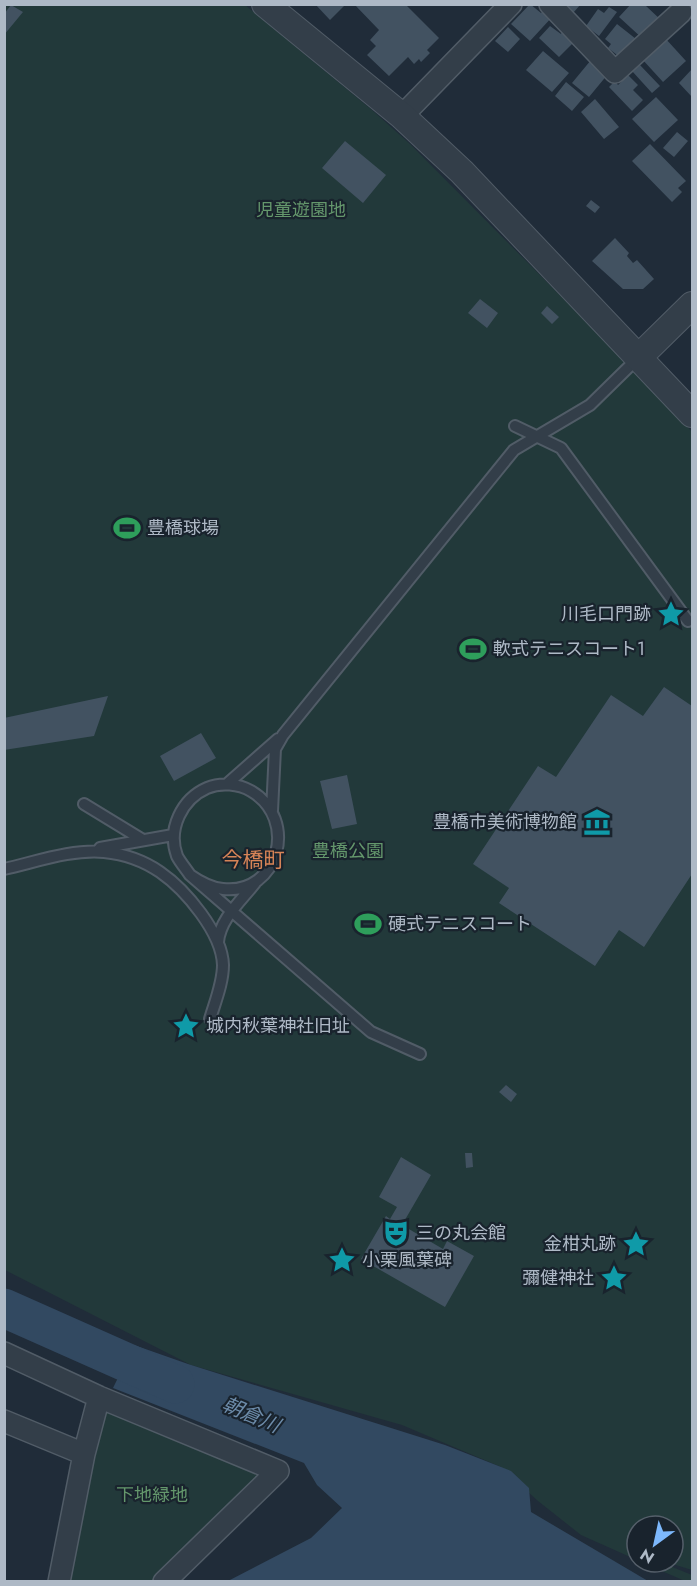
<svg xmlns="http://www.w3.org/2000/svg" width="697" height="1586" font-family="Jost,'Noto Sans JP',sans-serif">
	<rect width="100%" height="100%" fill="#202c39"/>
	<!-- green -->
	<path fill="#22393a" d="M4,5H245L372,110L410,144L668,404L692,432V1570L666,1562H673V1526H637V1560L581,1535L538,1501L501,1467L402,1425L191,1365L5,1270Z
		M99,1397L278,1471L164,1581L61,1582Z
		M641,1562H660L692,1575V1581H685Z"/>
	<!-- water -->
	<path fill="#324961" d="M134,1345L188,1364L445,1445L511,1471L529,1488L531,1512L648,1581H228L311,1538L342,1508L317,1485L304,1463L113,1388Z"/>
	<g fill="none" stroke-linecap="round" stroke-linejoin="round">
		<!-- river -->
		<path stroke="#324961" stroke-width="39" d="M4,1308L175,1384"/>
	</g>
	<!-- building -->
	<path fill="#425261" d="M315,4H346L330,20Z
		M354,4H405L439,38L427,50L430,53L421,62L419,59L414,64L408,57L389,76L367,55L376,46L370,40L379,30Z
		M530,4L541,13L545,9L553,16L530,41L511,24Z
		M564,4H581L573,13Z
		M631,4H647L646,6L661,20L643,39L619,17Z
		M11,5L23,12L4,35V14Z
		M609,7L617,12L599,36L586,26L598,9L604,13Z
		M617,24L636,39L621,58L608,48L611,44L605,39Z
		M550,26L561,34L563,29L576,40L559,57L539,38Z
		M508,27L520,39L508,52L495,41Z
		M665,38L686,61L663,82L642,59Z
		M543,51L569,73L552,92L526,70Z
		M591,60L608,74L589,97L572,83Z
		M639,64L660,86L652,93L632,71Z
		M692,69V97L679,83Z
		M628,75L638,85L633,90L643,100L632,111L609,87L615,81L618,85Z
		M566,82L584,97L572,111L555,96Z
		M656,97L678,120L654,142L632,119Z
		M595,99L619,127L604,139L581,112Z
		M677,132L688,141L674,157L663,148Z
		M345,141L386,175L363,203L322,168Z
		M650,144L686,181L678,188L682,192L672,202L632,161Z
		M591,200L600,207L595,213L586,206Z
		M615,238L629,253L627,256L633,263L637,260L654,279L643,289H623L592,261Z
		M480,299L498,313L487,328L468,313Z
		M547,306L559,317L552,324L541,313Z
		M664,687L692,706V874L644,947L619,930L595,966L499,903L509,888L473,864L538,766L556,777L611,695L643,716Z
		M108,696L94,736L4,750V718Z
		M201,733L216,758L174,781L160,756Z
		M347,775L357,824L332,829L320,781Z
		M506,1085L517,1094L511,1102L499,1092Z
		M465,1153H472L473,1167L466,1168Z
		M401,1157L431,1175L402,1225L443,1249L447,1241L474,1256L445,1307L361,1259L386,1216L390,1219L397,1207L379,1197Z"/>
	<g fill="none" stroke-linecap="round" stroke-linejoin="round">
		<defs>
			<path id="service" d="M515,426L561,448L688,621
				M227,784L278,739
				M84,804L143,840
				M272,811L275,749L283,735L514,450L590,405L640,356
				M100,848L173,835
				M4,869C36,862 71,849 104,852C124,854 144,861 160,872C186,890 222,933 223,965C223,983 215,1002 210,1019
				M190,875C200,882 210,888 223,889C279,895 299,819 251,791C239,784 221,782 207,788C182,799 167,829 177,856C180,862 186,869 190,875L371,1032L420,1054
				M218,942C220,919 241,901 255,883"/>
			<path id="minor" d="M550,4L615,72L681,12
				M402,116L511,4
				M4,1353L99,1397L278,1471L164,1582
				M4,1421L84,1454L99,1397
				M59,1582L84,1454"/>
			<path id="tertiary" d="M265,4L402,116L462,172L692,414
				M640,356L692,305"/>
		</defs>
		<!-- service casing -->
		<use href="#service" stroke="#515c67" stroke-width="14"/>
		<!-- minor casing -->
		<use href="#minor" stroke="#515c67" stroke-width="24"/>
		<!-- tertiary casing -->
		<use href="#tertiary" stroke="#515c67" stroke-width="28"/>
		<!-- service -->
		<use href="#service" stroke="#333e49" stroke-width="10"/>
		<!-- minor -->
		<use href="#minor" stroke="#333e49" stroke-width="21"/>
		<!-- tertiary -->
		<use href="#tertiary" stroke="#333e49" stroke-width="26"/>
	</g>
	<!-- icons -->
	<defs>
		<symbol id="stadium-bare" viewBox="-9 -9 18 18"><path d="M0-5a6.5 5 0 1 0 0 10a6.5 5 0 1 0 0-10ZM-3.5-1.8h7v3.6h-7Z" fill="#2e9e5b" stroke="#19232d" stroke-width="2.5" paint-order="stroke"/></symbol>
		<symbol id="sight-bare" viewBox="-9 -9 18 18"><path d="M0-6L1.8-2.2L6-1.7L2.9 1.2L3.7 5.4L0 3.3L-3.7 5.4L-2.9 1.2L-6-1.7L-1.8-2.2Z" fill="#0f9aa8" stroke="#19232d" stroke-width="2.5" paint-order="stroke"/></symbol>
		<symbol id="museum-bare" viewBox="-9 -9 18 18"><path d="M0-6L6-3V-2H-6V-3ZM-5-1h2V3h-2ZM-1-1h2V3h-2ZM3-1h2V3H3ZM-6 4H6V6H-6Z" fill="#0f9aa8" stroke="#19232d" stroke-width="2.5" paint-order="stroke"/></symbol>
		<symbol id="theatre-bare" viewBox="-9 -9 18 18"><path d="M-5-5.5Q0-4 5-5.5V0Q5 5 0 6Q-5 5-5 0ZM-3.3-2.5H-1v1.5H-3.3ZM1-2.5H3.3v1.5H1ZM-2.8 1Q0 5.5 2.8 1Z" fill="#0f9aa8" stroke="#19232d" stroke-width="2.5" paint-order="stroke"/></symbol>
	</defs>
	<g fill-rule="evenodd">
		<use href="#stadium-bare" x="108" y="509" width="38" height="38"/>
		<use href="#sight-bare" x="652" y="595" width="38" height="38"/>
		<use href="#stadium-bare" x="454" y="630" width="38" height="38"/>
		<use href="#museum-bare" x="578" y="803" width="38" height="38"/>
		<use href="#stadium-bare" x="349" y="905" width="38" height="38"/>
		<use href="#sight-bare" x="167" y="1007" width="38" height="38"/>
		<use href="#theatre-bare" x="377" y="1214" width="38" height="38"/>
		<use href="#sight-bare" x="617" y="1225" width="38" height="38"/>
		<use href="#sight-bare" x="323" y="1241" width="38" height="38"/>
		<use href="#sight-bare" x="595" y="1259" width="38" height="38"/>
	</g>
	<g text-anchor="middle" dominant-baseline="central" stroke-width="4.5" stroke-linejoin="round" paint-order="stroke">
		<!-- park labels -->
		<g font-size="18" fill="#64976c" stroke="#19232d">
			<text x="301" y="210">児童遊園地</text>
			<text x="348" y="851">豊橋公園</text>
			<text x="152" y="1495">下地緑地</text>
		</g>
		<!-- poi labels -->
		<g font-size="18" fill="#aeb9c6" stroke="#19232d" text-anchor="start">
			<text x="147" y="528">豊橋球場</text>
			<text x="651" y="614" text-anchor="end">川毛口門跡</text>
			<text x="493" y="649">軟式テニスコート1</text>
			<text x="577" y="822" text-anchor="end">豊橋市美術博物館</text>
			<text x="388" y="924">硬式テニスコート</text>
			<text x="206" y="1026">城内秋葉神社旧址</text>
			<text x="416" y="1233">三の丸会館</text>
			<text x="616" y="1244" text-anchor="end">金柑丸跡</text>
			<text x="362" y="1260">小栗風葉碑</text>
			<text x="594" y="1278" text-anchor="end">彌健神社</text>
		</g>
		<!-- water labels -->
		<g font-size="20" font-style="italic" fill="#6d8caa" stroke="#19232d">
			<text transform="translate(251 1415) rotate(23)">朝倉川</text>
		</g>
		<!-- quarter labels -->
		<g font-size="21" fill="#d78457" stroke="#19232d">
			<text x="253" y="860">今橋町</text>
		</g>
	</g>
	<!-- border -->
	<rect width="697" height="1586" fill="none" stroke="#aeb9c6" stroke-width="12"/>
	<!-- north arrow -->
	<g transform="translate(655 1544) rotate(213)"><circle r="28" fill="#19232d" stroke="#555f6a" stroke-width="1.5"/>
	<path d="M0-4.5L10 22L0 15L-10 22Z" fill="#7db8fc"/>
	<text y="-9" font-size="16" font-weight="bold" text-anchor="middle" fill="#aeb9c6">N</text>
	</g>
</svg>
